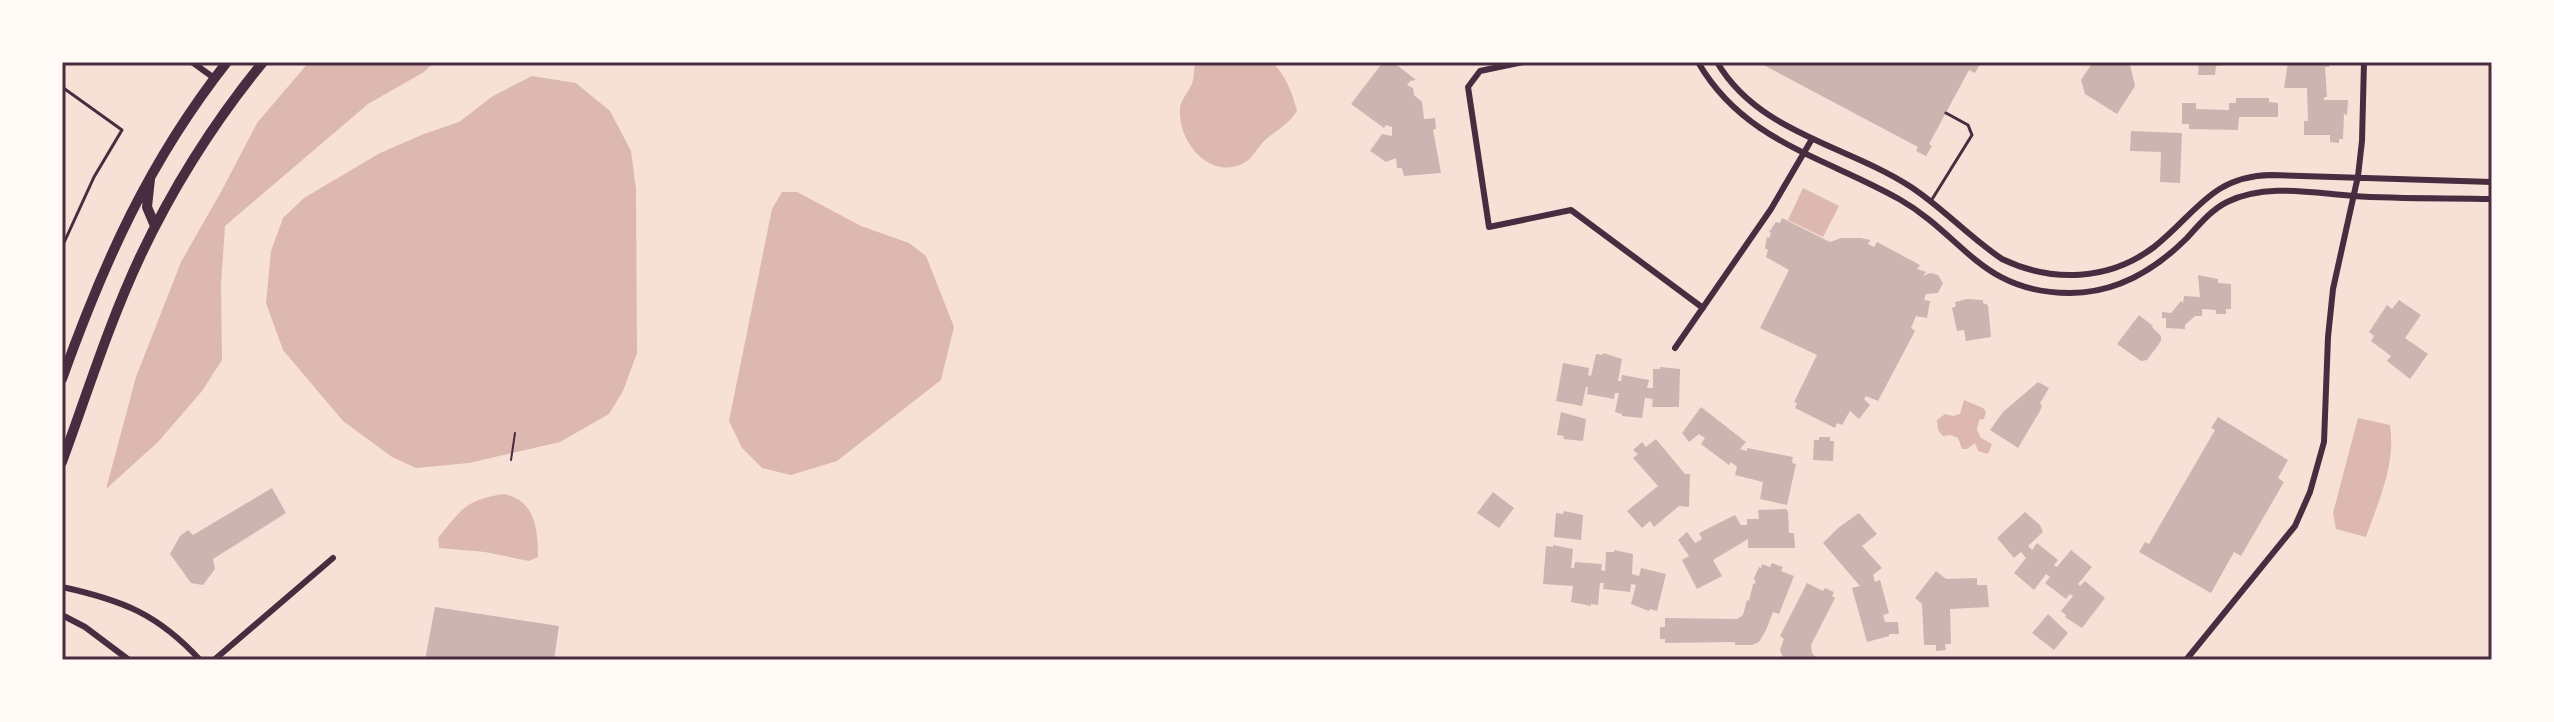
<svg xmlns="http://www.w3.org/2000/svg" width="2554" height="722" font-family="Barlow,sans-serif">
	<rect width="100%" height="100%" fill="#f7e1d7"/>
	<!-- water -->
	<path fill="#dcb8b0" d="M309,62H434L424,72L368,104L225,226L221,285L222,360L202,391L158,442L106,489L136,377L181,262L222,190L257,123Z
		M1196,62H1272C1286,76 1292,92 1297,111C1289,124 1277,130 1266,139C1257,147 1252,161 1240,165C1208,177 1180,143 1180,113C1179,101 1186,96 1191,86C1195,78 1193,70 1196,62Z
		M532,76L576,83L610,111L631,151L636,189L637,353L623,391L609,414L560,442L469,463L416,468L392,457L343,421L283,350L266,303L271,251L283,218L304,198L380,153L424,134L459,122L493,96Z
		M1803,188L1839,206L1823,237L1788,220Z
		M782,192H797L861,226L909,243L926,256L954,327L941,380L837,461L791,475L762,468L742,448L729,421L772,209Z
		M1964,400L1983,408L1986,412L1984,419L1979,420L1977,430L1981,438L1992,444L1988,454L1978,451L1975,443L1967,449H1962L1958,438L1950,435L1943,436L1938,430L1937,420L1945,414L1953,416L1960,414Z
		M2358,418L2390,425C2396,464 2379,500 2366,537L2336,529L2333,513Z
		M504,494C535,500 538,529 538,557L529,561L485,552L439,548L438,538C462,509 465,500 504,494Z"/>
	<!-- building -->
	<path fill="#ccb4b1" d="M1383,62H1393L1416,80L1410,81L1407,85L1413,88L1414,95L1422,102L1424,119L1435,118L1436,129L1433,130L1441,173L1404,176L1402,168H1397L1396,158L1386,162L1370,151L1382,134L1392,136V127L1386,125L1384,128L1351,104Z
		M1758,62H1981L1975,73L1969,70L1929,144L1932,146L1926,156L1916,151L1918,147Z
		M2093,62H2125L2130,65L2135,86L2117,114L2085,94L2081,80Z
		M2199,62H2219V66H2216L2215,75H2198Z
		M2288,62H2329V67H2325L2327,97H2324V100H2348L2347,115L2344,114L2343,139H2339V143L2330,142V135H2304V121H2308L2307,88H2284Z
		M2236,98H2269V102L2278,103V117H2239L2238,130L2189,129V124H2182V103H2196V109L2229,110V103H2236Z
		M2131,131L2182,133L2180,183L2160,182L2161,152L2130,151Z
		M1782,218L1830,242L1841,238H1861L1870,240L1868,244L1874,247L1877,242L1920,265L1917,269L1926,272L1923,276L1930,273L1938,275L1943,283L1938,293L1926,294L1924,300L1930,301L1927,318L1916,316L1911,328L1915,331L1878,401L1866,396L1864,399L1870,405L1859,419L1850,411L1842,425L1837,423L1835,428L1795,408L1797,403L1794,402L1817,355L1760,328L1789,270L1766,257L1768,250L1765,248L1767,237L1769,238L1771,233L1769,232L1776,222L1780,223Z
		M2198,275L2218,279V283L2231,284V309H2226V314H2216V310L2202,309V316H2195L2185,325V329L2166,328V318H2162V312L2171,313L2181,301L2183,303L2184,296L2200,297Z
		M1967,299L1983,300V303L1988,305L1991,337L1966,341L1964,330L1957,331L1952,308L1956,306L1955,302Z
		M2399,300L2421,315L2405,338L2428,354L2410,379L2387,361L2391,356L2371,341L2374,336L2369,332L2387,305L2392,309Z
		M2139,315L2153,326L2152,327L2161,336V341L2147,360L2141,361L2117,344Z
		M1603,353L1622,359L1618,381H1621L1622,375L1649,380L1647,388H1653V369H1660V367L1680,369L1679,407H1652L1653,399L1645,398L1642,418L1622,416V414L1615,412L1619,393H1615L1614,399L1587,394L1588,387H1586L1582,406L1556,401L1563,363L1589,368L1588,375L1591,376L1596,354L1603,355Z
		M2038,382L2049,388L2040,403L2042,406L2040,411L2018,448L1990,430L2003,412Z
		M1701,407L1746,442L1740,449L1747,451V448L1793,457L1792,463L1796,464L1787,505L1760,499L1763,482L1735,475L1737,467L1731,462L1729,465L1701,444L1705,438L1699,434L1689,442L1682,433Z
		M1561,412L1586,419L1583,441L1563,439L1564,436L1557,435Z
		M2218,417L2288,460L2278,478L2284,482L2241,556L2234,552L2211,593L2139,552L2145,542L2149,544L2215,430L2211,428Z
		M1819,437H1830V441H1834L1833,461L1813,460L1814,440H1819Z
		M1656,439L1685,474H1690L1689,507L1679,506L1654,527L1650,521L1642,528L1627,511L1658,486L1633,458L1638,454L1633,450L1642,442L1646,447Z
		M272,488L286,513L213,559L215,569L203,585L191,583L170,554L180,536L188,530L193,535Z
		M1493,492L1514,508L1499,528L1477,513Z
		M1786,509L1788,512L1789,533H1794L1795,548H1748V539L1713,560L1722,576L1697,589L1682,560L1689,556L1678,540L1687,532L1695,543L1702,539L1699,533L1735,515L1741,525H1747V519H1759L1758,510Z
		M1564,511L1583,515L1581,540L1554,537L1556,513L1563,514Z
		M2025,512L2040,525L2043,532L2028,546L2032,550L2037,543L2058,560L2054,565L2057,567L2071,550L2092,567L2078,584L2080,586L2085,581L2105,598L2082,628L2065,617L2066,615L2061,611L2073,596L2070,594L2066,599L2045,583L2050,577L2046,574L2034,590L2014,573L2026,558L2021,552L2014,558L1997,538Z
		M1859,513L1877,534L1862,546L1882,568L1873,575L1875,582L1880,580L1889,613L1883,615L1885,622H1898L1899,634H1889V636L1867,642L1852,588L1860,586L1823,543L1838,528Z
		M1553,545L1573,549L1571,568H1574L1575,562L1602,564L1601,570L1605,571L1606,552H1614V550L1633,554L1632,574L1639,576L1641,568L1666,574L1657,611L1650,609L1649,611L1631,604L1636,585L1631,584L1630,592L1603,589L1604,583H1600L1598,605L1591,604V606L1571,602L1573,586L1543,584L1546,546L1553,547Z
		M1772,563L1783,567L1781,571L1794,576L1779,614L1773,612L1766,630L1759,642L1752,645H1735V642L1665,643V639H1660V627H1665V618L1737,619L1743,615L1747,600L1749,601L1753,584L1756,583L1754,578L1759,567L1761,568L1762,564L1770,567Z
		M1936,571L1946,579L1977,578V585H1987L1989,607L1950,609L1951,644H1945L1946,650L1936,651V645H1924L1922,604L1915,598Z
		M1807,583L1823,591L1825,588L1834,592L1832,596L1835,598L1811,645L1812,653L1818,660H1784L1780,650L1784,639L1780,636Z
		M435,607L559,626L554,660H425Z
		M2048,614L2068,633L2054,650L2032,633Z"/>
	<g fill="none" stroke-linecap="round" stroke-linejoin="round">
		<!-- path -->
		<path stroke="#4a2c40" stroke-width="2" d="M511,460L515,433"/>
		<!-- service -->
		<path stroke="#4a2c40" stroke-width="3" d="M62,87L122,130L94,177L62,247
			M1931,201L1972,135L1968,125L1946,113"/>
		<!-- minor -->
		<path stroke="#4a2c40" stroke-width="6" d="M192,62L214,78
			M1523,62L1480,71L1468,87L1489,227L1571,210L1703,308
			M1698,62C1744,142 1825,157 1899,199C1964,236 1981,293 2070,293C2116,293 2155,270 2187,238C2199,225 2211,210 2227,202C2266,183 2312,193 2353,196C2399,199 2446,198 2492,199
			M1717,62C1758,133 1847,145 1911,187C1943,208 1969,237 2002,259C2052,283 2109,281 2154,247C2196,214 2211,176 2271,175L2492,182
			M1675,348L1771,209L1812,139
			M62,587C122,600 158,614 200,660
			M62,615L85,627L129,660
			M214,660L333,558
			M2186,660L2295,526L2310,492L2324,442L2328,337L2333,289L2358,176L2362,141L2364,62"/>
		<!-- primary -->
		<path stroke="#4a2c40" stroke-width="10" d="M150,179L147,207L155,226
			M62,379C104,262 149,161 227,62
			M62,462C87,394 109,323 140,257C173,187 214,122 263,62"/>
	</g>
	<!-- border -->
	<rect width="2554" height="722" fill="none" stroke="#fffaf5" stroke-width="128"/>
	<rect x="64" y="64" width="2426" height="594" fill="none" stroke="#4a2c40" stroke-width="3"/>
</svg>
